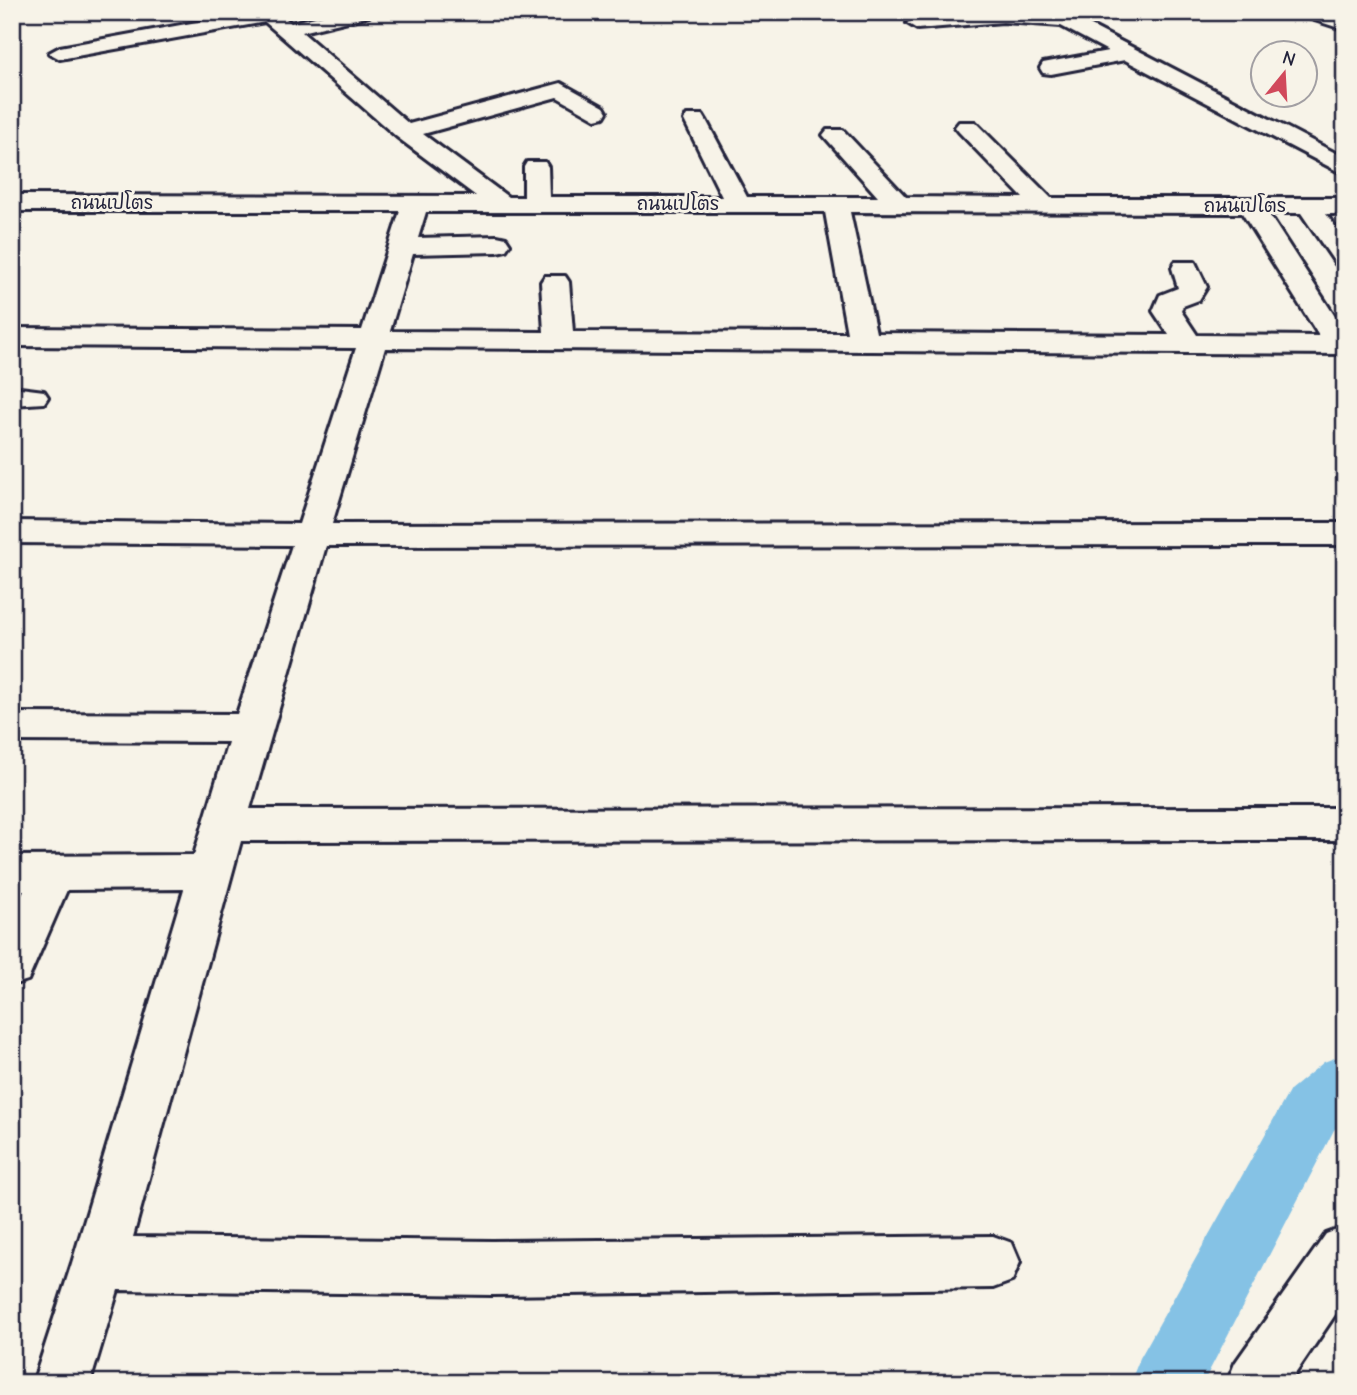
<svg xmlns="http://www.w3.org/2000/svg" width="1357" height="1395" font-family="'Comic Neue','Playpen Sans Thai',sans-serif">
	<rect width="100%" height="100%" fill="#f7f3e8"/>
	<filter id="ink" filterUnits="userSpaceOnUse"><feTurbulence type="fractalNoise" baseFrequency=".0143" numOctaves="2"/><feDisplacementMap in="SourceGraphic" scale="14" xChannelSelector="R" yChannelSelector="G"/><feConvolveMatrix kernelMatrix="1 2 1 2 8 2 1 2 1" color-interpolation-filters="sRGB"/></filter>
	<g filter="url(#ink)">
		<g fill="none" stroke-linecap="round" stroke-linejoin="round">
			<!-- canal -->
			<path fill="#85c2e5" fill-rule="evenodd" d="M1345,1054V1119L1334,1130L1203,1383H1130L1140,1358L1290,1090L1324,1062Z"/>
			<defs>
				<path id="minor" d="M252,12H278L291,23L335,12H372L369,16L302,32L409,124L561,83L604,107L607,112L604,117L596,119L557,97L423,134L508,197H524V167L527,162H545L548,167L549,197H722L684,120L687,115H703L706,120L747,197H878L823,135L827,130H843L906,197L1023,198L959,132L955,127L959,122H975L1051,198H1345V214H1326L1345,239V266L1336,264L1301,213H1268L1345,332V354L385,348L332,524L1345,523V545L326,546L250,809L1345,808V840L241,841L133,1237L492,1241L993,1236L1012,1243L1020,1262L1012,1281L993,1288L492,1295L118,1290L90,1383H33L72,1263L184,889L67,890L28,980L12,985V915L24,890H12V856L194,855L228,742L12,741V713L237,714L292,545L12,543V521L299,524L356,348L12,346V328L362,330L400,211H12V195L476,196L397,137L265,22L60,59L49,53L60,47ZM426,212H825L847,333L573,332L569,282L565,276H545L541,282L544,332L390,331L413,254L497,252L506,250L510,244L506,238L497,236L418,238ZM850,212L1242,213L1319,336L1197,335L1181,311L1183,306L1199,300L1207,287L1195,262H1175L1172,268L1178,288L1160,295L1153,311L1169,335L876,333Z
					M974,12L1072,16L1345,158V175L1125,60L1051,74L1043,73L1040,68L1043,63L1108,51L1061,26L1003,22L917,29L907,23L917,17Z
					M1299,12H1330L1345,17V30L1302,16Z
					M12,387L44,391L48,397L44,403L12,405Z
					M1345,1227V1300L1289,1383H1227L1235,1363L1326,1234Z"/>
			</defs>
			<!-- minor casing -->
			<use href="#minor" stroke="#22223b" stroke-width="6"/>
			<!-- minor -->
			<use href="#minor" fill="#f7f3e8" fill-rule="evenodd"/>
		</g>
	</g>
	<g text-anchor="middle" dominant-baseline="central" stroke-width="6" stroke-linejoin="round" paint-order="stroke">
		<!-- far-street labels -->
		<g font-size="18" fill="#22223b" stroke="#f7f3e8">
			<text x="112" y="203">ถนนเปโตร</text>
			<text x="678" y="204">ถนนเปโตร</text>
			<text x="1245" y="206">ถนนเปโตร</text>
		</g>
	</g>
	<!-- margin -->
	<rect width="1357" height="1395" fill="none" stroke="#f7f3e8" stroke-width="42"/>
	<rect x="21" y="21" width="1315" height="1353" fill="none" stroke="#22223b" stroke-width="2.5" filter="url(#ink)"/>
	<!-- north arrow -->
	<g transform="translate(1284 74) rotate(18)"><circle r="33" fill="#f7f3e8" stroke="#a29fa3" stroke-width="2"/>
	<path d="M0-5L12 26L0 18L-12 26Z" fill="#d1495b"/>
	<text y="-10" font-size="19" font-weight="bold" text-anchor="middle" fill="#22223b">N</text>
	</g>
</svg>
